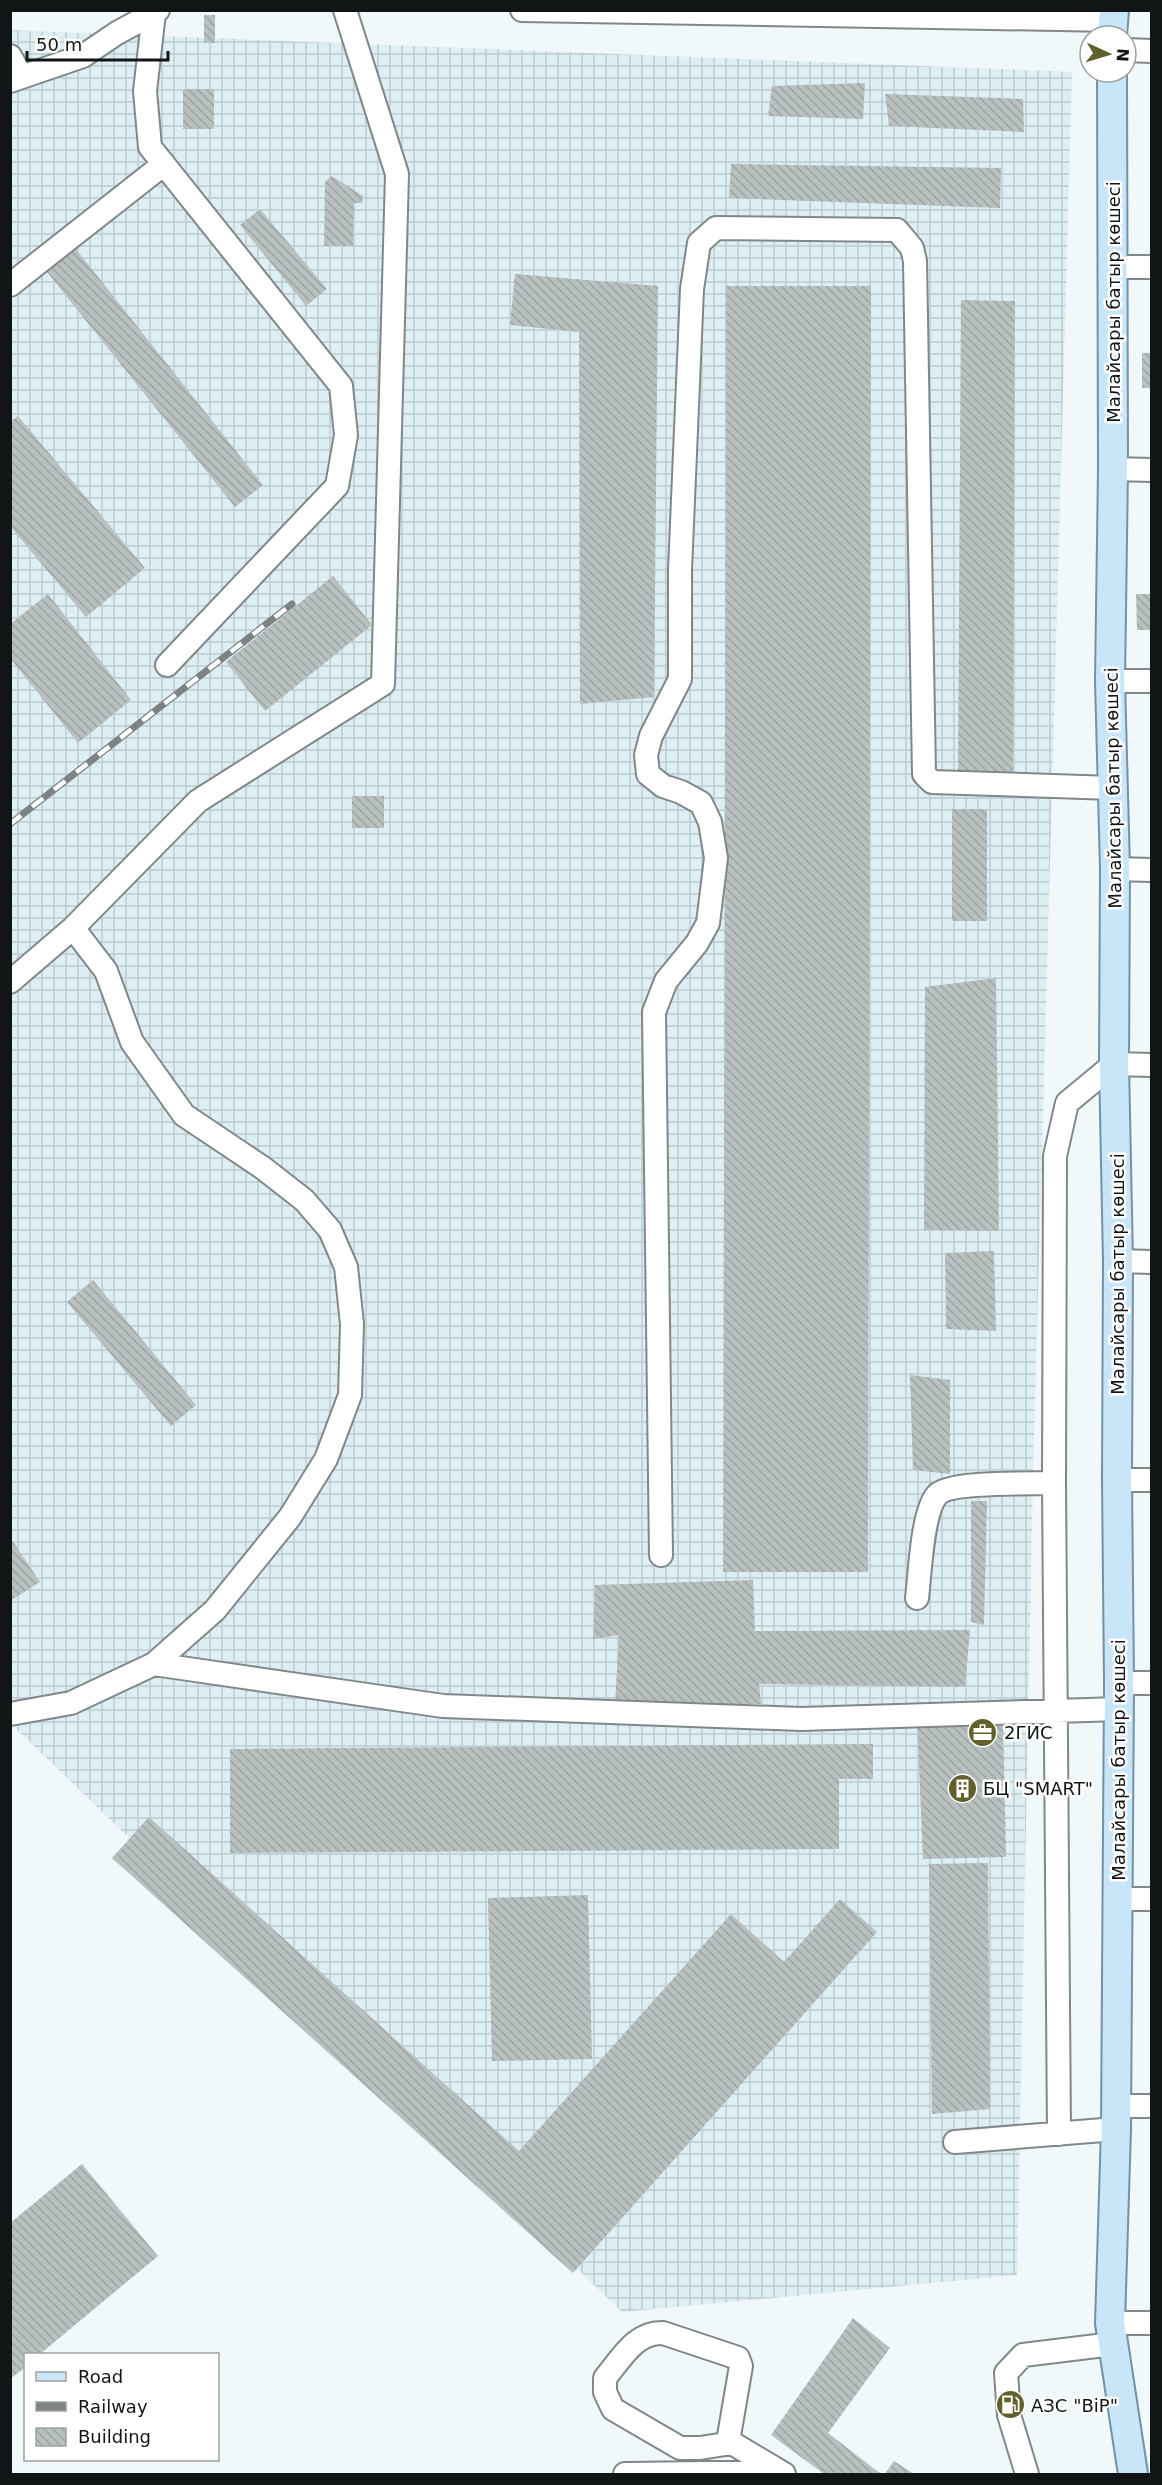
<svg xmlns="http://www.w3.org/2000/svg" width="1162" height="2485" font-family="'DejaVu Sans',sans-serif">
	<defs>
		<pattern id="industrial-grid" width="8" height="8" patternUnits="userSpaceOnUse" patternTransform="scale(1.5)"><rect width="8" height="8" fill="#deeff3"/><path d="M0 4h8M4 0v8" fill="none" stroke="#bdccd0"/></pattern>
		<pattern id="building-back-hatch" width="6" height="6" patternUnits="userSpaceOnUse" patternTransform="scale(1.5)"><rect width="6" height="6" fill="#b8c0c0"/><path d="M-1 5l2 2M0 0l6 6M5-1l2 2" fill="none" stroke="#9da4a4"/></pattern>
	</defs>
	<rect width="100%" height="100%" fill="#f1f8fa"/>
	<!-- industrial -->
	<path fill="url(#industrial-grid)" d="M10,30L1072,72L1033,1474L1017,2275L622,2312L11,1724Z"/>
	<!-- building -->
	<path fill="url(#building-back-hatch)" d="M204,15H215V43H204Z
		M865,83L863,119L768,116L772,86Z
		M183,89H214V129H183Z
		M885,94L1023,99L1024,132L889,126Z
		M731,164L1001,168L1000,208L729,198Z
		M332,176L363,196L362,203H354L353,246H324L325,182Z
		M260,209L327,289L306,306L240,225Z
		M72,244L263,485L235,507L43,267Z
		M515,274L658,286L654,697L580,704L579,332L510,325Z
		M726,286H871L868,1572H723Z
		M961,300L1015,301L1013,773H958Z
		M1142,353H1152V388H1142Z
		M18,416L145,568L86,617L10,526V422Z
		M333,576L372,625L265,711L226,662Z
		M48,594L131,700L78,743L10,658V624Z
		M1136,594H1152V630H1137Z
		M352,796H384V828H352Z
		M952,809H987V921H952Z
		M996,978L999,1231L924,1230L925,987Z
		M994,1251L996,1331L946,1329L945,1253Z
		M93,1280L196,1405L171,1426L67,1302Z
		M910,1375L950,1380V1474L913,1470Z
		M971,1501H987L984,1625L971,1622Z
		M10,1537L40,1582L10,1601Z
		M753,1580L755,1631L970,1630L965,1687L759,1684L761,1704H615L619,1635L593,1639L595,1585Z
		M1003,1717L1006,1857L923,1859L917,1720Z
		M873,1744V1779H839V1849L230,1853V1749Z
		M149,1817L519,2151L731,1914L784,1962L840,1899L877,1932L573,2273L112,1858Z
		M988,1863L990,2109L932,2114L929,1864Z
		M588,1895L592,2059L492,2061L488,1898Z
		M82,2164L158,2256L40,2354H26V2367L10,2379V2223Z
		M853,2318L890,2348L828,2433L881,2474H824L771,2435Z
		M894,2461L914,2474H885Z"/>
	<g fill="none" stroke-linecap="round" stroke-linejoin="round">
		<defs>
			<path id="minor" d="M158,10L154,13L145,91L150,147L341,386L346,435L337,486L167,665
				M522,10L1114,20
				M1126,50L1152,51
				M10,56L22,77
				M10,81L83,56L117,33L154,13
				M1113,267H1152
				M10,285L164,164
				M1113,469L1152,470
				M1110,681H1152
				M1115,869L1152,870
				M10,982L73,928L198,801L383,684L397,174L345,10
				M1118,1261L1152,1262
				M1117,1480H1152
				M1054,1483L1059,2134
				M661,1555L654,1012L666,981L697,943L708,923L716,858L710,822L701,803L681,792L663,786L648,774L646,755L651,736L680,679V570L692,289L699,243L716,228L897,230L912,248L915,261L924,774L932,782L1113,788
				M917,1598C920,1574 922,1512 937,1495C949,1481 1033,1484 1054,1483L1055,1156L1067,1103L1114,1064L1152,1065
				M154,1664L443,1706L801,1719L1119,1709
				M1119,1683H1152
				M10,1714L71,1703L154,1664L215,1610L290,1517L326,1459L350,1395L352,1324L346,1267L330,1230L304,1200L263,1168L184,1115L132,1042L106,971L73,928
				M1118,1899H1152
				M1116,2106H1152
				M955,2142L1116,2129
				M1110,2323H1152
				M732,2443L700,2448H680L613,2409L605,2392V2378C622,2358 635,2332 663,2333L738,2358L741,2366L729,2436L732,2443L784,2474
				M625,2474L778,2472
				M1027,2474L1009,2415L1006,2373L1023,2355L1113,2344"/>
			<path id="major" d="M1112,36L1114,10
				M1112,72L1113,469L1110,681L1115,869L1114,1064L1118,1261L1117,1480L1119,1683L1116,2129L1110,2323L1133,2474"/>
		</defs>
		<!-- minor casing -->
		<use href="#minor" stroke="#818889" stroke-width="26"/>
		<!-- major casing -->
		<use href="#major" stroke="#7292a6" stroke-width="32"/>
		<!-- minor -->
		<use href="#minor" stroke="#fff" stroke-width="22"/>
		<!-- major -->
		<use href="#major" stroke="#c9e6f8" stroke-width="28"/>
		<defs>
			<path id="rail" d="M10,824L292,604"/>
		</defs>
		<!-- rail casing -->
		<use href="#rail" stroke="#7d8283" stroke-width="7"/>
		<!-- rail -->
		<use href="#rail" stroke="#fff" stroke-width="4.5" stroke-dasharray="14" stroke-linecap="butt"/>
	</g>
	<!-- icons -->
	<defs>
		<symbol id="office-disc" viewBox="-11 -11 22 22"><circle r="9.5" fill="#61612e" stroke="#fff"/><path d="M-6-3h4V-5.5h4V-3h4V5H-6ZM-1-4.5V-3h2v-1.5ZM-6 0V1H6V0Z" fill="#fff"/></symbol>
		<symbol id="building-disc" viewBox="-11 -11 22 22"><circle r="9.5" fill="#61612e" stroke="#fff"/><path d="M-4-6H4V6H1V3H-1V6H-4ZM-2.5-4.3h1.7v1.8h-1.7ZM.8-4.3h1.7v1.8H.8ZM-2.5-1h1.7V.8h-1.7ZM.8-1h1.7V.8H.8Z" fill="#fff"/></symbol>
		<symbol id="fuel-disc" viewBox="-11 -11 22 22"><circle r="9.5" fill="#61612e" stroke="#fff"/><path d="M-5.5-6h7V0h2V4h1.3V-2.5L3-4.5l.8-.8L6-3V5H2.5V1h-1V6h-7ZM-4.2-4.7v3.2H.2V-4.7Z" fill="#fff"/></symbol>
	</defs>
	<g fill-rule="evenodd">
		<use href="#office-disc" x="966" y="1716" width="33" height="33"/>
		<use href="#building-disc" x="946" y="1772" width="33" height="33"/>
		<use href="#fuel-disc" x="994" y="2388" width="33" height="33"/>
	</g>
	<g text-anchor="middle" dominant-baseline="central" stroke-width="5" stroke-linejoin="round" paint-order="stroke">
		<!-- street labels -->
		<g font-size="18" fill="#121516" stroke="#fff">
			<text transform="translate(1113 302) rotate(-90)">Малайсары батыр көшесі</text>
			<text transform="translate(1113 788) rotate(-91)">Малайсары батыр көшесі</text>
			<text transform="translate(1117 1274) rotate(-90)">Малайсары батыр көшесі</text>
			<text transform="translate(1118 1760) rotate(-90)">Малайсары батыр көшесі</text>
		</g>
		<!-- poi labels -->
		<g font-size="18" fill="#121516" stroke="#fff" text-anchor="start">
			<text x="1004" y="1732">2ГИС</text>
			<text x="983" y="1788">БЦ "SMART"</text>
			<text x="1031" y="2405">АЗС "BiP"</text>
		</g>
	</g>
	<!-- border -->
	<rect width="1162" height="2485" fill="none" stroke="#121516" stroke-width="24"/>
	<!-- legend -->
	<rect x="24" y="2353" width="195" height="108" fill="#ffffff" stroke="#a0a1a2" stroke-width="1.5"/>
	<rect x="36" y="2372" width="30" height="9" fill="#c9e6f8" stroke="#a0a1a2" stroke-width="1.5"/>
	<text x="78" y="2383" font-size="18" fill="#121516">Road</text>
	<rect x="36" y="2402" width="30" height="9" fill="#7d8283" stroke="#a0a1a2" stroke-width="1.5"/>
	<text x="78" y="2413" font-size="18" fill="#121516">Railway</text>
	<rect x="36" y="2428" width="30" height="18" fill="url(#building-back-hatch)" stroke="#a0a1a2" stroke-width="1.5"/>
	<text x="78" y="2443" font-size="18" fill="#121516">Building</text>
	<!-- north arrow -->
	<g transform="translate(1108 54) rotate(94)"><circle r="28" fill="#ffffff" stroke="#a0a1a2" stroke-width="1.5"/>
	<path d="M0-4.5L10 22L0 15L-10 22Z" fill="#61612e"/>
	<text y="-9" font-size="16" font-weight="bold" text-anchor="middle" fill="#121516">N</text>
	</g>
	<!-- scale -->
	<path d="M27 51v9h141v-9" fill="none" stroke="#121516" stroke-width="3"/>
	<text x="36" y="51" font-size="18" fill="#121516" stroke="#ffffff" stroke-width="4.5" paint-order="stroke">50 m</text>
</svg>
